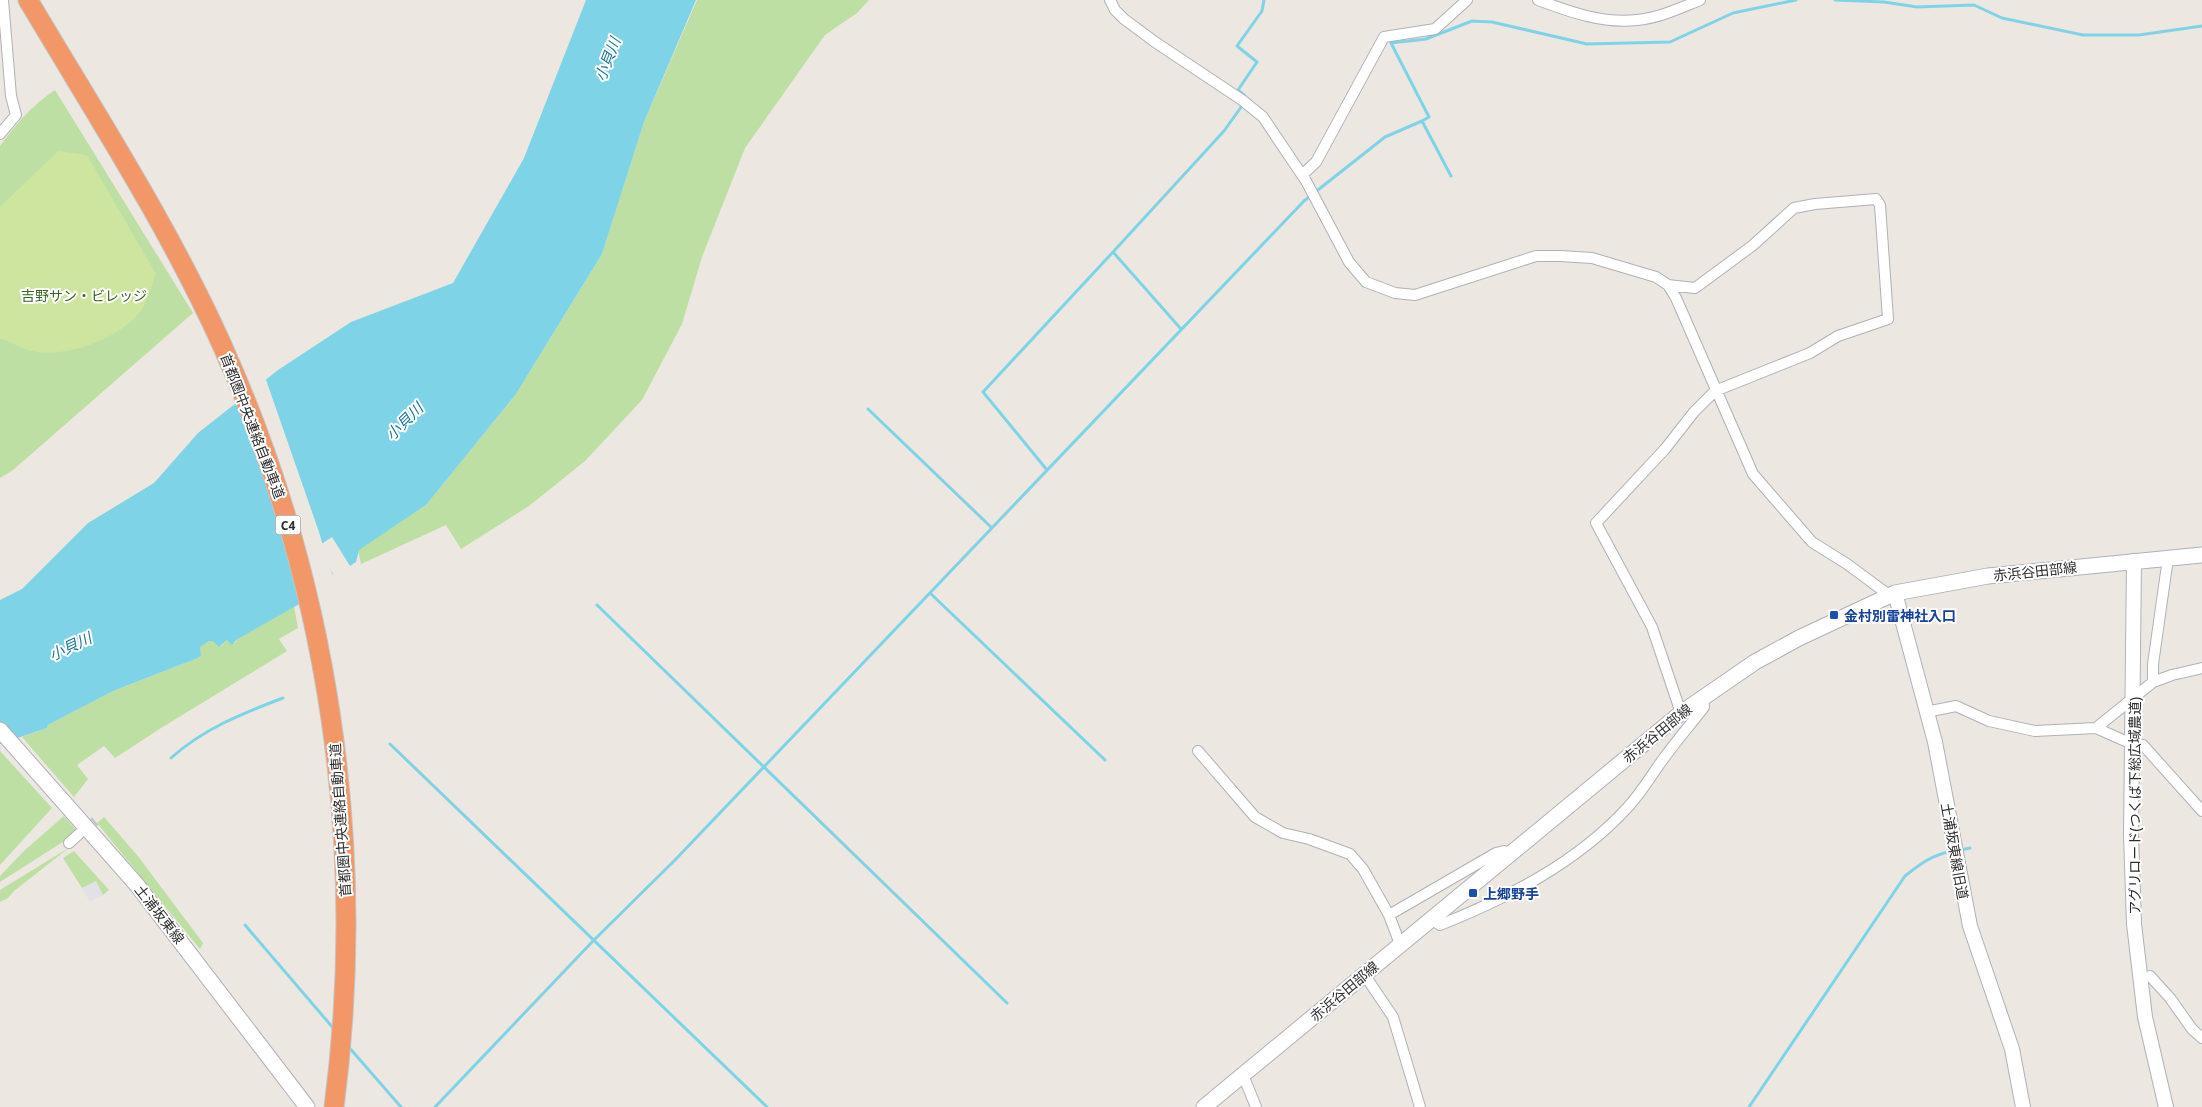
<svg xmlns="http://www.w3.org/2000/svg" width="2202" height="1107" font-family="'Noto Sans','Noto Sans JP',sans-serif">
	<rect width="100%" height="100%" fill="#ede7e1"/>
	<!-- industrial -->
	<path fill="#e2e1e7" d="M96,881L103,895L90,902L82,888Z"/>
	<!-- green -->
	<path fill="#bddfa3" d="M697,0H869L857,13L825,35L745,148L702,257L682,324L642,400L585,461L529,506L461,549L446,525L361,564L358,550L426,505L516,394L542,352L602,254L644,122Z
		M55,90L193,313L13,470L0,478V146C17,123 31,106 55,90Z
		M294,606L298,628L279,639L287,651L161,728L115,758L104,746L77,765L88,779L74,797L22,737L47,728L48,725L113,691L198,658L201,656L199,647L209,641L214,642L221,646L227,640L236,642V640Z
		M0,751L52,808L0,865Z
		M64,816L76,830L69,838L0,882V876L25,850Z
		M104,817L137,855L203,943L200,949L97,823Z
		M70,847L14,891L8,898L0,902V890Z
		M74,851L109,890L103,895L96,881L82,888L63,858Z"/>
	<!-- pitch -->
	<path fill="#cee5a0" d="M58,151L87,155L156,274C152,284 149,296 144,306C126,337 66,359 32,351C21,348 10,342 0,338V207Z"/>
	<!-- water -->
	<path fill="#7ed4e6" d="M586,0H696L644,122L602,254L516,394L426,505L359,550L356,562L350,566L332,537L317,547L333,574L321,580L326,589L236,640L232,645L227,640L219,647L214,642L209,641L200,647L201,656L198,658L113,691L48,725L47,728L0,744V600L22,589L88,523L154,483L198,433L278,370L351,322L453,283L524,158Z"/>
	<!-- pier -->
	<path fill="#ede7e1" d="M265,377L319,532L323,546L320,548L328,562L333,577L324,581L327,591L302,605L276,507L237,399Z"/>
	<g fill="none" stroke-linecap="round" stroke-linejoin="round">
		<!-- stream -->
		<path stroke="#7ed4e6" stroke-width="3" d="M1835,0L1884,2L1917,7L1974,5L2002,18L2083,35H2139L2202,26
			M1245,96L1238,90L1257,62L1237,46L1262,11L1264,0
			M1422,121L1429,117L1391,43L1426,39L1472,21L1492,22L1587,44L1670,42L1733,13L1796,0
			M1181,329L1113,252L1224,131L1244,103
			M868,409L992,528
			M1047,470L983,392L1113,252
			M930,593L1105,760
			M597,605L1007,1003
			M390,744L767,1107
			M171,758C203,729 243,713 283,698
			M1961,850L1970,848
			M245,925L334,1029
			M347,1045L401,1107
			M435,1107L593,941L675,860L1304,201L1385,137L1422,121L1451,176
			M1749,1107L1905,876C1920,864 1932,855 1952,851"/>
		<!-- minor-tunnel -->
		<path stroke="#c7c2bd" stroke-width="10" stroke-dasharray="10 5" stroke-linecap="butt" d="M82,832L95,821"/>
		<defs>
			<path id="minor" d="M1110,0L1115,10L1124,19L1155,42L1242,100L1263,117L1306,181L1349,262L1366,282L1395,293L1415,295L1536,256H1560L1592,258L1656,277L1668,285L1676,298L1753,474L1812,542L1847,564L1889,595
				M1538,0C1570,12 1603,24 1637,20C1659,18 1680,8 1700,0
				M0,134L16,115L11,96L3,0
				M1302,175L1316,162L1384,37L1435,29L1467,0
				M1668,285L1695,288L1752,246L1794,208L1815,204L1876,199L1880,205L1888,319L1838,336L1810,353L1715,391L1694,412L1665,449L1596,523L1652,627L1681,713
				M2153,682V664L2168,558
				M1926,712L1956,706L1989,721L2035,731L2096,728L2132,744L2143,745L2202,811
				M2096,728L2153,682L2172,675L2202,668
				M1198,751L1255,817L1283,833L1309,839L1350,854L1363,869L1389,915L1400,944
				M69,843L79,834
				M1389,915L1496,853L1504,851L1512,853
				M1431,919L1440,925C1508,898 1578,862 1628,807C1642,792 1652,774 1664,758C1677,740 1691,724 1704,707L1703,697
				M1364,974L1393,1017L1420,1107
				M2150,976L2170,998L2192,1029L2202,1038
				M1243,1075L1256,1107"/>
			<path id="tertiary" d="M2134,561L2131,835L2134,924L2145,1017L2166,1107
				M1895,593L1935,742L1970,926L2012,1049L2023,1107"/>
			<path id="secondary" d="M0,730L137,885L307,1107
				M1204,1107L1681,713L1755,662L1799,638L1895,593L1988,576L2202,555"/>
			<path id="motorway" d="M28,0C95,113 168,225 222,345C329,583 368,848 334,1107"/>
		</defs>
		<!-- minor casing -->
		<use href="#minor" stroke="#aeb1b8" stroke-width="12"/>
		<!-- tertiary casing -->
		<use href="#tertiary" stroke="#aeb1b8" stroke-width="16"/>
		<!-- secondary casing -->
		<use href="#secondary" stroke="#aeb1b8" stroke-width="17"/>
		<!-- motorway casing -->
		<use href="#motorway" stroke="#c4c4c4" stroke-width="21"/>
		<!-- minor -->
		<use href="#minor" stroke="#fff" stroke-width="10"/>
		<!-- tertiary -->
		<use href="#tertiary" stroke="#fff" stroke-width="14"/>
		<!-- secondary -->
		<use href="#secondary" stroke="#fff" stroke-width="15"/>
		<!-- motorway -->
		<use href="#motorway" stroke="#f29768" stroke-width="19"/>
	</g>
	<!-- markers -->
	<g fill="#1a4fb4" stroke="#fff" stroke-width="2">
		<rect x="1829" y="610" width="10" height="10" rx="2.5"/>
		<rect x="1468" y="888" width="10" height="10" rx="2.5"/>
	</g>
	<g text-anchor="middle" dominant-baseline="central" stroke-width="4" stroke-linejoin="round" paint-order="stroke">
		<!-- shield labels -->
		<rect fill="#fff" stroke="#6c6c6c" stroke-width="1" x="275.5" y="515.5" width="25" height="19" rx="4"/>
		<g font-size="12" font-weight="bold" fill="#2d2d2d">
			<text x="288" y="525">C4</text>
		</g>
		<!-- park labels -->
		<g font-size="14" fill="#366721" stroke="#fff">
			<text x="84" y="295">吉野サン・ビレッジ</text>
		</g>
		<!-- street labels -->
		<g font-size="14" fill="#2d2d2d" stroke="#fff">
			<text transform="translate(253 426) rotate(69)">首都圏中央連絡自動車道</text>
			<text transform="translate(2035 571) rotate(-6)">赤浜谷田部線</text>
			<text transform="translate(1657 733) rotate(-39)">赤浜谷田部線</text>
			<text transform="translate(2134 806) rotate(-90)">アグリロード(つくば下総広域農道)</text>
			<text transform="translate(340 820) rotate(-94)">首都圏中央連絡自動車道</text>
			<text transform="translate(1955 851) rotate(80)">土浦坂東線旧道</text>
			<text transform="translate(160 914) rotate(52)">土浦坂東線</text>
			<text transform="translate(1344 991) rotate(-40)">赤浜谷田部線</text>
		</g>
		<!-- transit labels -->
		<g font-size="14" font-weight="bold" fill="#164399" stroke="#fff" text-anchor="start">
			<text x="1844" y="615">金村別雷神社入口</text>
			<text x="1483" y="893">上郷野手</text>
		</g>
		<!-- water labels -->
		<g font-size="15" font-style="italic" fill="#197796" stroke="#fff">
			<text transform="translate(607 59) rotate(-69)">小貝川</text>
			<text transform="translate(404 421) rotate(-45)">小貝川</text>
			<text transform="translate(70 646) rotate(-25)">小貝川</text>
		</g>
	</g>
</svg>
